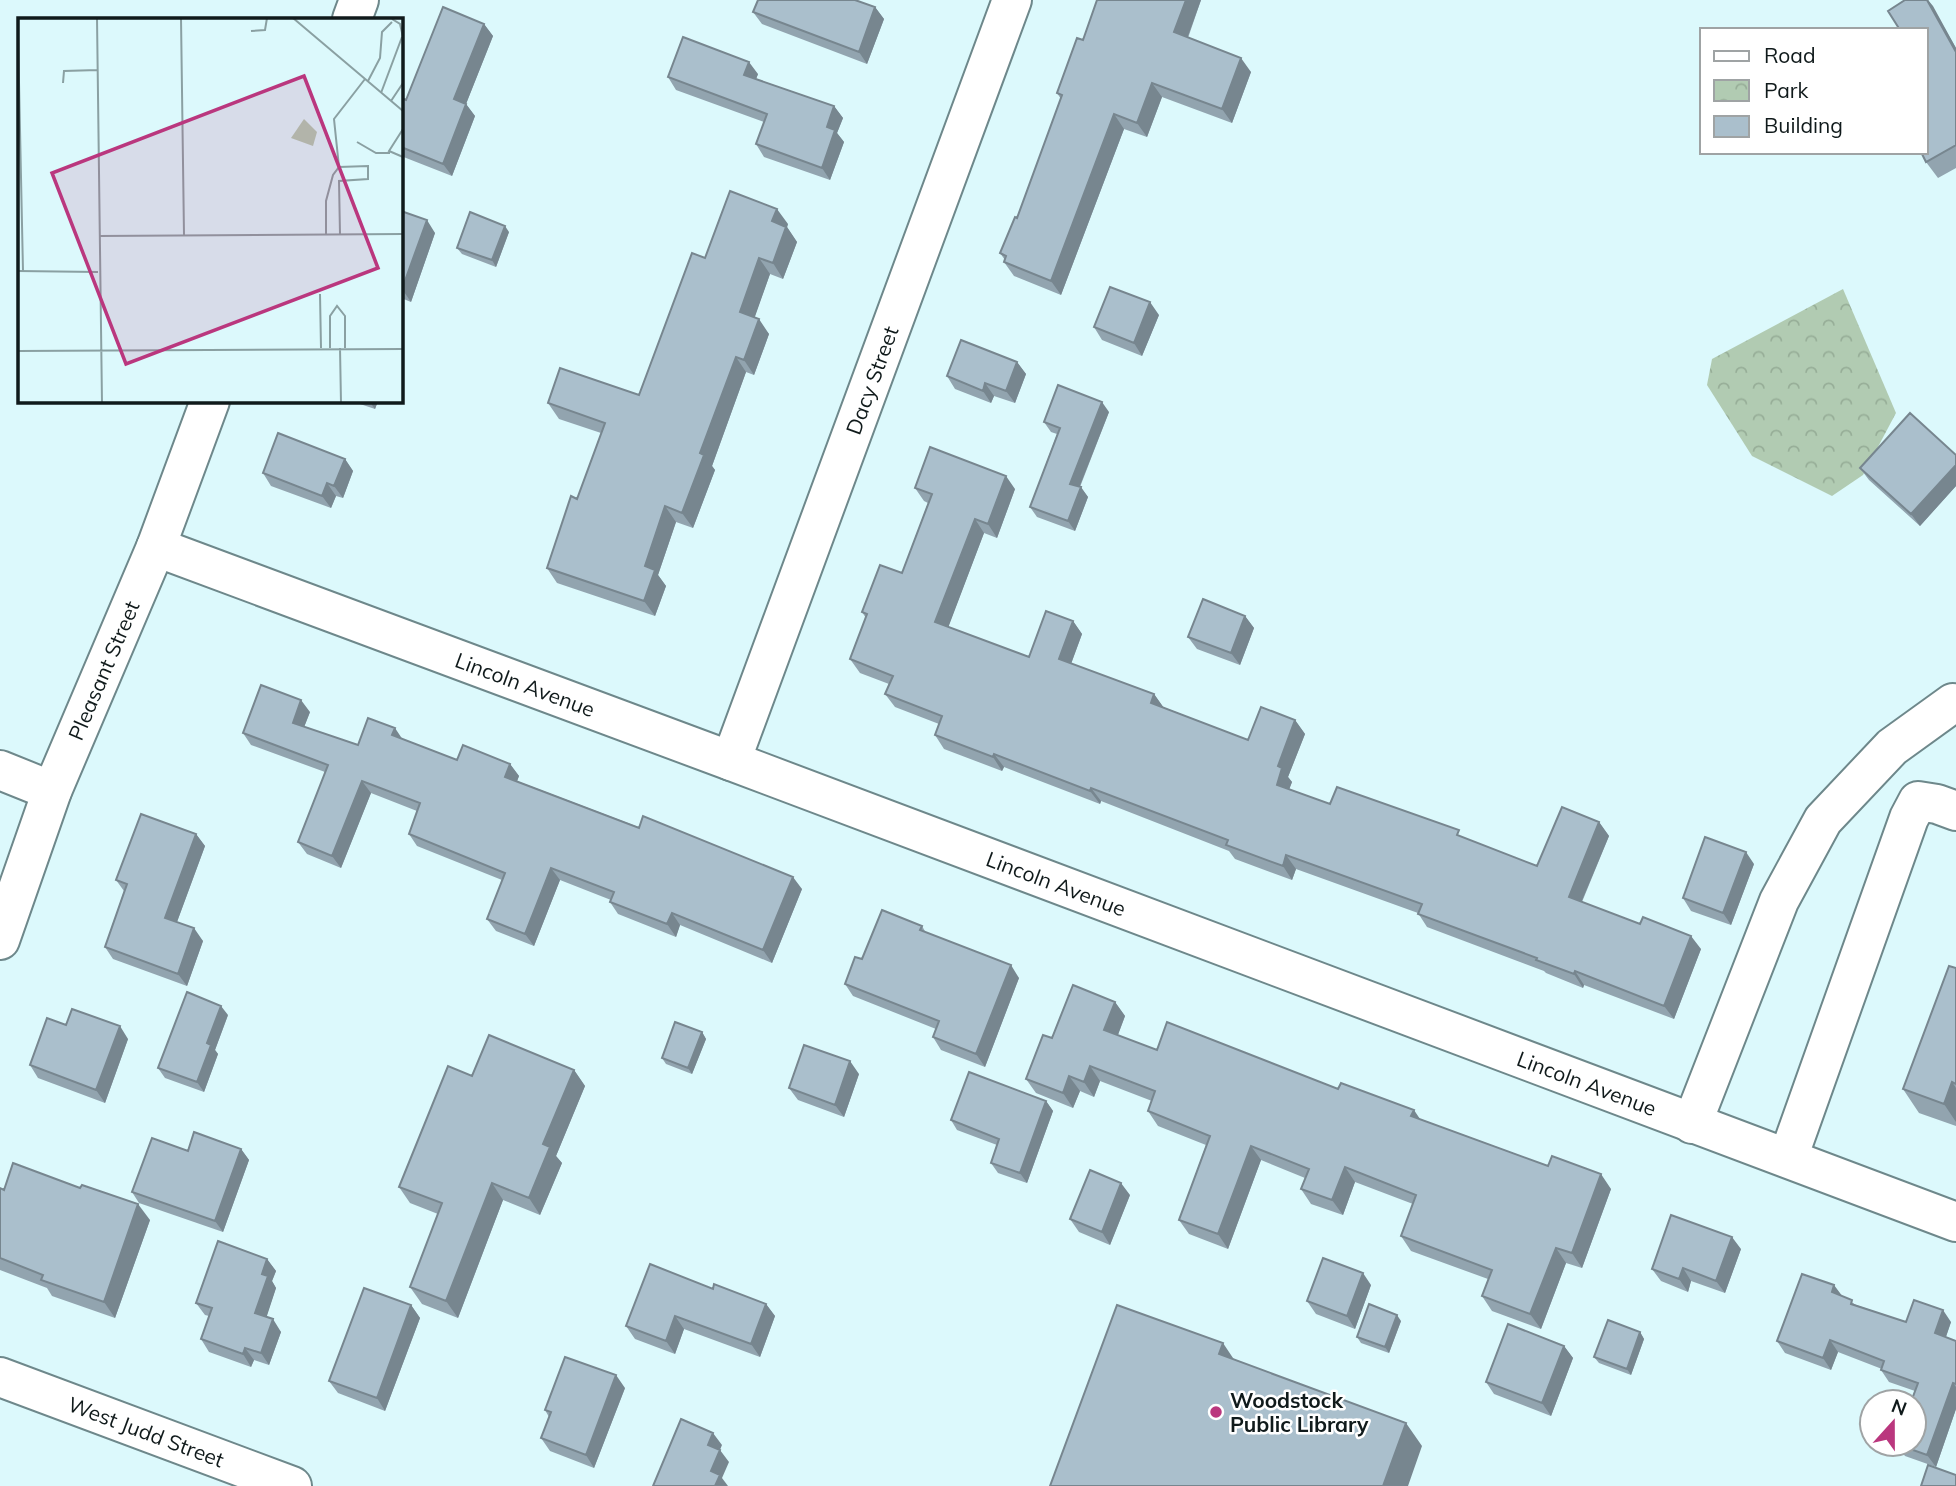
<svg xmlns="http://www.w3.org/2000/svg" width="1956" height="1486" font-family="Mulish,sans-serif">
	<defs>
		<pattern id="park-crowns" width="20" height="18" patternUnits="userSpaceOnUse" patternTransform="scale(1.75)"><rect width="20" height="18" fill="#b1cbb2"/><path d="M2 6a3 3 0 1 1 6 0M12 15a3 3 0 1 1 6 0" fill="none" stroke="#97ae98"/></pattern>
	</defs>
	<rect width="100%" height="100%" fill="#dcf9fc"/>
	<!-- park -->
	<path fill="url(#park-crowns)" d="M1843,289L1896,413L1863,475L1832,496L1752,456L1707,385L1712,359Z"/>
	<g fill="none" stroke-linecap="round" stroke-linejoin="round">
		<defs>
			<g id="minor">
				<path d="M352,19L359,0"/>
				<path id="s1" d="M156,547L731,761L1956,1222"/>
				<path id="s2" d="M731,761L1012,0"/>
				<path d="M0,770L52,791"/>
				<path id="s3" d="M0,940L52,791L156,547L210,401"/>
				<path d="M1692,1124L1779,901L1823,820L1892,747L1953,703L1956,704"/>
				<path d="M1788,1158L1909,818L1918,801L1937,804L1956,811"/>
				<path id="s4" d="M0,1377L292,1486"/>
			</g>
		</defs>
		<!-- minor casing -->
		<use href="#minor" stroke="#6e888b" stroke-width="42"/>
		<!-- minor -->
		<use href="#minor" stroke="#fff" stroke-width="38"/>
	</g>
	<!-- wall -->
	<path fill="#92a4af" d="M1097,0H1201L1188,38L1251,72L1232,123L1162,97L1147,137L1124,129L1061,295L1014,276L1004,262L1005,260L1000,253L1017,218L1061,99L1057,93L1083,40Z
		M1905,0H1928L1956,48V168L1938,178L1926,162V30Z
		M860,2L875,7L884,19L867,64L762,24L753,12Z
		M484,24L493,36L466,104L475,116L452,176L401,156V98L406,100Z
		M758,74L756,79L834,106L843,118L837,133L844,142L830,180L764,157L756,144L764,122L676,90L668,77Z
		M401,211L435,233L411,302L401,298Z
		M788,224L787,227L797,242L783,279L770,274L754,318L769,334L754,375L746,372L712,466L715,470L693,528L676,522L658,575L666,586L655,616L557,583L547,568L577,499L601,433L559,419L548,403L639,395L705,258Z
		M509,232L496,267L462,254L457,248Z
		M1159,315L1142,356L1102,340L1094,327Z
		M1017,362L1026,374L1015,403L994,396L991,403L955,389L947,376Z
		M351,401H378L375,409Z
		M1109,412L1080,487L1088,497L1075,531L1037,517L1030,507L1057,434L1051,432L1044,422Z
		M1956,455V486L1920,526L1869,480L1860,468Z
		M345,459L353,471L343,498L336,496L331,508L271,486L263,473Z
		M915,488L1015,489L997,538L984,533L948,627L1029,657L1073,621L1082,634L1071,664L1154,694L1163,707L1248,740L1295,720L1305,734L1288,777L1292,782L1289,789L1330,804L1464,838L1537,866L1599,822L1609,836L1582,902L1701,949L1674,1019L1584,985L1583,988L1546,973L1544,971L1427,927L1418,913L1296,869L1292,880L1235,859L1229,851L1101,801L1100,804L1004,767L1002,771L944,749L935,735L939,724L895,707L885,694L889,684L860,673L850,659L866,618L862,612L902,573L928,503L924,501Z
		M1245,616L1254,628L1240,665L1197,649L1188,637Z
		M310,712L304,727L358,745L403,739L457,760L510,764L519,776L517,781L802,889L772,963L680,925L676,937L618,914L610,902L611,900L560,880L534,946L496,931L487,919L502,880L417,846L409,834L417,811L371,793L341,868L307,854L298,842L325,772L251,745L243,733Z
		M196,834L205,846L177,922L203,941L187,986L113,959L105,947L124,891L116,880Z
		M1754,864L1731,925L1691,911L1683,898Z
		M922,926L926,933L1019,978L985,1067L941,1050L933,1037L936,1029L853,996L845,984L862,959Z
		M1956,968V1126L1919,1113L1903,1089Z
		M1115,1002L1125,1016L1118,1035L1157,1050L1338,1089L1611,1189L1582,1268L1566,1263L1541,1329L1492,1311L1482,1296L1488,1279L1411,1251L1401,1236L1413,1204L1355,1182L1343,1215L1311,1204L1301,1189L1305,1178L1261,1160L1228,1249L1189,1234L1179,1220L1206,1145L1158,1126L1148,1111L1152,1101L1100,1081L1094,1097L1080,1091L1073,1108L1036,1093L1026,1079L1052,1038Z
		M228,1015L215,1050L218,1054L204,1092L165,1078L158,1068Z
		M66,1025L128,1039L105,1103L38,1078L30,1065Z
		M702,1032L706,1039L692,1074L666,1064L662,1058Z
		M574,1070L585,1086L556,1156L562,1163L540,1215L503,1200L458,1318L422,1304L410,1287L438,1214L410,1203L399,1187L472,1076Z
		M859,1074L844,1117L798,1100L789,1088Z
		M1046,1101L1053,1111L1027,1183L998,1173L991,1163L997,1145L957,1130L951,1120Z
		M241,1149L249,1160L223,1232L139,1203L132,1192L188,1151Z
		M0,1188L150,1220L115,1318L52,1296L47,1288L0,1270Z
		M1130,1195L1110,1245L1079,1232L1070,1219Z
		M1741,1249L1725,1293L1691,1281L1688,1292L1661,1281L1652,1269Z
		M267,1259L276,1271L272,1281L276,1288L266,1317L281,1332L269,1365L254,1360L251,1367L209,1352L201,1339L209,1316L205,1315L196,1303Z
		M1371,1285L1355,1329L1316,1314L1307,1301Z
		M713,1289L766,1304L775,1316L760,1357L684,1329L675,1354L635,1339L626,1326Z
		M1842,1296L1856,1305L1906,1322H1951L1946,1337L1956,1341V1409L1936,1467L1905,1456L1896,1444L1915,1391L1889,1382L1881,1370L1882,1369L1838,1352L1831,1370L1785,1353L1777,1341Z
		M411,1305L420,1318L385,1411L338,1393L329,1381Z
		M1401,1321L1389,1353L1361,1343L1357,1337Z
		M1640,1332L1644,1339L1631,1375L1599,1363L1594,1357Z
		M1564,1346L1573,1358L1551,1416L1494,1394L1486,1382Z
		M625,1388L594,1468L550,1451L541,1438L549,1417L545,1410Z"/>
	<!-- shaded-wall -->
	<path fill="#77868f" d="M1186,0H1201L1184,47L1174,32Z
		M1927,0H1928L1933,6L1956,48V52Z
		M875,7L884,19L867,64L859,52Z
		M484,24L493,36L466,104L475,116L452,176L443,164L454,99Z
		M1241,58L1251,72L1232,123L1222,109Z
		M749,62L758,74L753,87L744,75Z
		M1152,83L1162,97L1147,137L1137,123Z
		M834,106L843,118L837,133L844,142L830,180L822,168L827,127Z
		M1114,114L1124,129L1061,295L1051,281Z
		M777,209L788,224L787,227L797,242L783,279L773,263L772,221Z
		M427,220L435,233L411,302L402,289Z
		M505,226L509,232L496,267L492,260Z
		M759,258L770,274L751,328L740,312Z
		M1150,302L1159,315L1142,356L1134,343Z
		M759,319L769,334L754,375L744,360Z
		M736,357L746,372L712,466L715,470L693,528L682,513L700,453Z
		M1017,362L1026,374L1015,403L1006,391Z
		M985,383L994,396L991,403L983,391Z
		M369,401H378L375,409Z
		M1102,402L1109,412L1077,493L1070,484Z
		M345,459L353,471L343,498L334,486Z
		M1956,465V486L1920,526L1911,514Z
		M1006,476L1015,489L997,538L988,524Z
		M327,483L336,496L331,508L322,496Z
		M1081,487L1088,497L1075,531L1068,521Z
		M665,506L676,522L658,575L666,586L655,616L644,601L645,566Z
		M975,519L984,533L945,636L935,622Z
		M1245,616L1254,628L1240,665L1231,653Z
		M1073,621L1082,634L1068,672L1059,659Z
		M1154,694L1164,708L1151,703Z
		M301,700L310,712L301,735L293,723Z
		M1295,720L1305,734L1288,777L1292,782L1286,798L1277,785L1278,766Z
		M395,728L403,740L392,735Z
		M994,754L1004,767L1002,771L993,757Z
		M510,764L519,776L514,789L505,777Z
		M362,781L371,793L341,868L332,856Z
		M1091,788L1101,801L1100,804L1090,791Z
		M1599,822L1609,836L1578,910L1569,897Z
		M196,834L205,846L174,930L165,918Z
		M1746,852L1754,864L1731,925L1723,913Z
		M1286,855L1296,869L1292,880L1283,866Z
		M551,868L560,880L534,946L525,934Z
		M793,877L802,889L772,963L763,950Z
		M672,913L680,925L676,937L667,924Z
		M194,928L203,941L187,986L178,974Z
		M1691,936L1701,949L1674,1019L1664,1006Z
		M1011,965L1019,978L985,1067L976,1054Z
		M1575,971L1584,985L1583,988L1574,974Z
		M1115,1002L1125,1016L1114,1045L1104,1030Z
		M221,1006L228,1015L215,1050L218,1054L204,1092L197,1082L207,1043Z
		M120,1026L128,1039L105,1103L96,1090Z
		M702,1032L706,1039L692,1074L688,1068Z
		M850,1061L859,1074L844,1117L835,1105Z
		M1090,1066L1100,1081L1094,1097L1084,1082Z
		M574,1070L585,1086L556,1156L562,1163L540,1215L529,1198L543,1144Z
		M1069,1076L1080,1091L1073,1108L1063,1093Z
		M1952,1082L1956,1088V1122L1944,1104Z
		M1046,1101L1053,1111L1027,1183L1020,1173Z
		M1414,1110L1424,1125L1411,1116Z
		M1251,1146L1261,1160L1228,1249L1218,1234Z
		M241,1149L249,1160L223,1232L215,1221Z
		M1345,1167L1355,1182L1343,1215L1332,1200Z
		M1601,1174L1611,1189L1582,1268L1572,1253Z
		M492,1183L503,1200L458,1318L446,1301Z
		M1121,1183L1130,1195L1110,1245L1102,1232Z
		M138,1204L150,1220L115,1318L104,1302Z
		M1732,1237L1741,1249L1725,1293L1716,1281Z
		M1556,1248L1566,1263L1541,1329L1530,1314Z
		M267,1259L276,1271L272,1281L276,1288L264,1325L255,1313L262,1274Z
		M1683,1268L1691,1281L1688,1292L1679,1279Z
		M1363,1273L1371,1285L1355,1329L1347,1316Z
		M1834,1285L1843,1297L1832,1292Z
		M766,1304L775,1316L760,1357L751,1344Z
		M411,1305L420,1318L385,1411L377,1398Z
		M1943,1310L1951,1322L1943,1345L1935,1333Z
		M1397,1315L1401,1321L1389,1353L1385,1347Z
		M675,1316L684,1329L675,1354L666,1341Z
		M273,1319L281,1332L269,1365L261,1353Z
		M1640,1332L1644,1339L1631,1375L1627,1369Z
		M1830,1340L1838,1352L1831,1370L1823,1358Z
		M1223,1343L1239,1367L1219,1354Z
		M1564,1346L1573,1358L1551,1416L1542,1403Z
		M245,1348L254,1360L251,1367L243,1354Z
		M616,1375L625,1388L594,1468L586,1455Z
		M1953,1383L1956,1387V1409L1936,1467L1927,1455Z
		M1406,1423L1422,1446L1408,1486H1383Z
		M713,1433L722,1445L717,1457L708,1445Z
		M720,1450L729,1462L722,1478L728,1486H715L711,1471Z"/>
	<!-- building -->
	<path fill="#aabfcc" stroke="#77868f" stroke-width="2" d="M758,0H855L875,7L859,52L753,12Z
		M1097,0H1186L1174,32L1241,58L1222,109L1152,83L1137,123L1114,114L1051,281L1004,262L1006,256L1000,253L1015,217L1017,218L1062,95L1057,93L1077,38L1083,40Z
		M1905,0H1927L1956,52V145L1926,162L1921,152H1926V30H1900L1888,11Z
		M443,7L484,24L454,99L466,104L443,164L401,147V98L406,100Z
		M683,37L749,62L744,75L834,106L827,127L835,130L822,168L756,144L767,114L668,77Z
		M730,191L777,209L772,221L786,227L773,263L759,258L740,312L759,319L744,360L736,357L700,453L704,455L682,513L665,506L645,566L655,570L644,601L547,568L571,496L577,499L605,423L548,403L560,368L639,395L692,253L705,258Z
		M401,211L427,220L402,289H401Z
		M470,212L505,226L492,260L457,248Z
		M1110,287L1150,302L1134,343L1094,327Z
		M961,340L1017,362L1006,391L985,383L983,391L947,376Z
		M1058,385L1102,402L1070,484L1081,487L1068,521L1030,507L1060,428L1044,422Z
		M1910,413L1956,455V465L1911,514L1860,468Z
		M278,433L345,459L334,486L327,483L322,496L263,473Z
		M930,447L1006,476L988,524L975,519L935,622L1029,657L1046,611L1073,621L1059,659L1154,694L1151,703L1248,740L1261,707L1295,720L1278,766L1282,768L1277,785L1330,804L1337,787L1459,830L1457,835L1537,866L1562,807L1599,822L1569,897L1640,924L1643,917L1691,936L1664,1006L1575,971L1574,974L1536,960L1537,958L1418,914L1422,904L1286,855L1283,866L1226,845L1228,840L1091,788L1090,791L994,754L993,757L935,735L942,716L885,694L893,676L850,659L867,614L862,612L880,565L902,573L932,494L915,488Z
		M1203,599L1245,616L1231,653L1188,637Z
		M261,685L301,700L293,723L358,745L368,718L395,728L392,735L457,760L463,745L510,764L505,777L639,828L643,816L793,877L763,950L672,913L667,924L610,902L614,892L551,868L525,934L487,919L505,873L409,834L420,803L362,781L332,856L298,842L328,765L243,733Z
		M141,814L196,834L165,918L194,928L178,974L105,947L127,884L116,880Z
		M1705,837L1746,852L1723,913L1683,898Z
		M882,910L922,926L920,930L1011,965L976,1054L933,1037L939,1021L845,984L855,957L862,959Z
		M1949,966L1956,968V1084L1952,1082L1944,1104L1903,1089Z
		M1073,985L1115,1002L1104,1030L1157,1050L1167,1022L1338,1089L1341,1083L1414,1110L1411,1116L1548,1166L1552,1156L1601,1174L1572,1253L1556,1248L1530,1314L1482,1296L1492,1270L1401,1236L1416,1195L1345,1167L1332,1200L1301,1189L1309,1169L1251,1146L1218,1234L1179,1220L1210,1136L1148,1111L1155,1091L1090,1066L1084,1082L1069,1076L1063,1093L1026,1079L1043,1035L1052,1038Z
		M187,992L221,1006L207,1043L211,1045L197,1082L158,1068Z
		M72,1009L120,1026L96,1090L30,1065L47,1018L66,1025Z
		M675,1022L702,1032L688,1068L662,1058Z
		M489,1035L574,1070L543,1144L550,1147L529,1198L492,1183L446,1301L410,1287L442,1203L399,1187L448,1066L472,1076Z
		M804,1045L850,1061L835,1105L789,1088Z
		M969,1072L1046,1101L1020,1173L991,1163L999,1139L951,1120Z
		M194,1132L241,1149L215,1221L132,1192L152,1138L188,1151Z
		M13,1163L80,1188L82,1185L138,1204L104,1302L41,1280L43,1275L0,1258V1188L4,1190Z
		M1090,1170L1121,1183L1102,1232L1070,1219Z
		M1671,1215L1732,1237L1716,1281L1683,1268L1679,1279L1652,1269Z
		M218,1241L267,1259L262,1274L268,1276L255,1313L273,1319L261,1353L245,1348L243,1354L201,1339L212,1308L196,1303Z
		M1323,1258L1363,1273L1347,1316L1307,1301Z
		M650,1264L713,1289L714,1284L766,1304L751,1344L675,1316L666,1341L626,1326Z
		M1802,1274L1834,1285L1832,1292L1852,1300L1851,1304L1906,1322L1914,1300L1943,1310L1935,1333L1956,1341V1384L1953,1383L1927,1455L1896,1444H1914V1402H1911L1918,1383L1881,1370L1884,1361L1830,1340L1823,1358L1777,1341Z
		M364,1288L411,1305L377,1398L329,1381Z
		M1369,1304L1397,1315L1385,1347L1357,1337Z
		M1117,1305L1223,1343L1219,1354L1406,1423L1383,1486H1050Z
		M1608,1320L1640,1332L1627,1369L1594,1357Z
		M1508,1324L1564,1346L1542,1403L1486,1382Z
		M565,1357L616,1375L586,1455L541,1438L551,1412L545,1410Z
		M681,1419L713,1433L708,1445L720,1450L711,1471L720,1475L715,1486H653Z
		M1928,1465L1956,1475V1486H1921Z"/>
	<!-- markers -->
	<circle fill="#ba377e" stroke="#fff" stroke-width="2.5" cx="1216" cy="1412" r="7"/>
	<g text-anchor="middle" dominant-baseline="central" stroke-width="5" stroke-linejoin="round" paint-order="stroke">
		<!-- street labels -->
		<g font-size="21" fill="#101a1b" stroke="#fff">
			<text stroke="none"><textPath href="#s2" startOffset="406">Dacy Street</textPath></text>
			<text stroke="none"><textPath href="#s3" startOffset="289">Pleasant Street</textPath></text>
			<text stroke="none"><textPath href="#s1" startOffset="394">Lincoln Avenue</textPath></text>
			<text stroke="none"><textPath href="#s1" startOffset="961">Lincoln Avenue</textPath></text>
			<text stroke="none"><textPath href="#s1" startOffset="1528">Lincoln Avenue</textPath></text>
			<text stroke="none"><textPath href="#s4" startOffset="156">West Judd Street</textPath></text>
		</g>
		<!-- poi labels -->
		<g font-size="21" font-weight="bold" fill="#101a1b" stroke="#fff" text-anchor="start">
			<text x="1230" y="1400">Woodstock<tspan x="1230" dy="24">Public Library</tspan></text>
		</g>
	</g>
	<!-- overview -->
	<g transform="translate(18 18)">
		<rect width="385" height="385" fill="#dcf9fc"/>
		<path d="M286,101L299,114L295,128L273,120Z" fill="#b1cbb2"/>
		<path fill="none" stroke="#8aa0a2" stroke-width="2" d="M79,0L84,385M163,0L166,217M275,0L385,93M374,1L382,6L385,19M233,13L247,12L249,0M0,17L5,253M350,63L362,40L364,14L374,4M45,65L46,53L80,52M363,75L384,19M373,83L385,65M385,111L371,133L385,139M339,124L358,135H372M321,149L316,101L347,61M308,216V183L315,157L321,149L350,148V161L321,163L322,216M81,218L385,216M0,253L80,254M302,276L303,330M312,330V298L319,288L327,298V330M322,330L323,385M0,333L385,331"/>
		<path fill="#ba377e" fill-opacity="0.15" stroke="#ba377e" stroke-width="3.5" d="M286,58L360,250L108,346L34,155Z"/>
		<rect width="385" height="385" fill="none" stroke="#101a1b" stroke-width="3.5"/>
	</g>
	<!-- legend -->
	<rect x="1700" y="28" width="228" height="126" fill="#ffffff" stroke="#9fa3a4" stroke-width="2"/>
	<rect x="1714" y="51" width="35" height="10" fill="#ffffff" stroke="#9fa3a4" stroke-width="2"/>
	<text x="1764" y="63" font-size="21" fill="#101a1b">Road</text>
	<rect x="1714" y="80" width="35" height="21" fill="url(#park-crowns)" stroke="#9fa3a4" stroke-width="2"/>
	<text x="1764" y="98" font-size="21" fill="#101a1b">Park</text>
	<rect x="1714" y="116" width="35" height="21" fill="#aabfcc" stroke="#9fa3a4" stroke-width="2"/>
	<text x="1764" y="133" font-size="21" fill="#101a1b">Building</text>
	<!-- north arrow -->
	<g transform="translate(1893 1423) rotate(21)"><circle r="33" fill="#ffffff" stroke="#9fa3a4" stroke-width="2"/>
	<path d="M0-5L12 26L0 18L-12 26Z" fill="#ba377e"/>
	<text y="-10" font-size="19" font-weight="bold" text-anchor="middle" fill="#101a1b">N</text>
	</g>
</svg>
